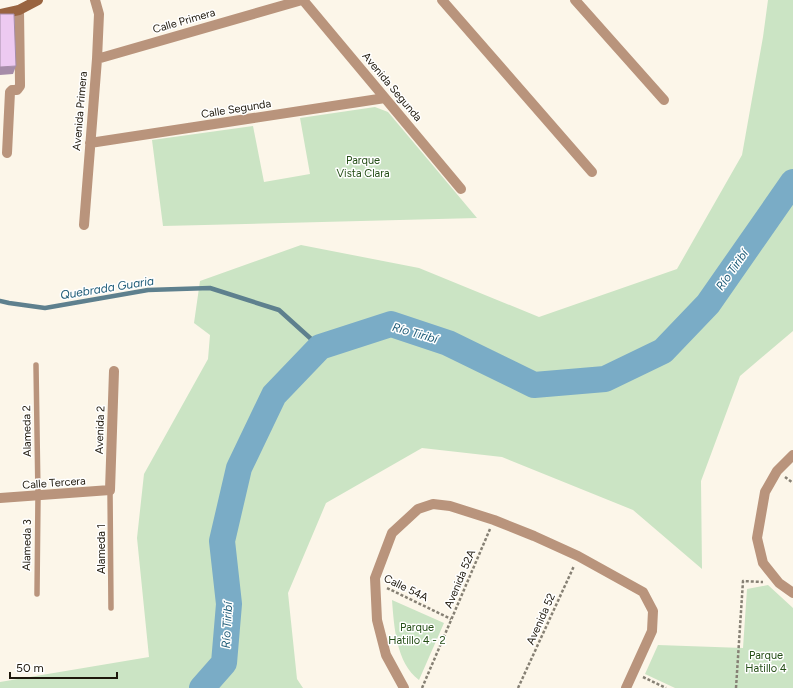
<svg xmlns="http://www.w3.org/2000/svg" width="793" height="688" font-family="Figtree,sans-serif">
	<rect width="100%" height="100%" fill="#fcf6e9"/>
	<!-- green -->
	<path fill="#cbe4c4" d="M768,0H793V331L740,376L701,481L702,569L633,510L502,457L422,448L326,503L288,593L297,679L303,688H0V682L149,657L137,538L144,474L208,359L210,335L194,323L200,281L301,245L419,268L539,317L677,269L742,155L763,37Z
		M375,107L388,112L477,218L163,226L152,140L253,126L264,182L310,174L300,118Z
		M768,585L793,608V688H675L645,674L658,645L743,648L747,589Z
		M392,600L444,623L419,680C396,663 394,626 392,600Z"/>
	<g fill="none" stroke-linecap="round" stroke-linejoin="round">
		<!-- stream -->
		<path stroke="#5e808e" stroke-width="4.5" d="M0,301L9,303L45,308L148,290L210,288L279,310L320,347"/>
		<!-- river -->
		<path stroke="#7aacc6" stroke-width="26" d="M202,688L224,663L229,604L222,541L239,468L274,395L320,347L391,324L448,343L534,385L605,379L663,351L708,304L793,182"/>
		<!-- path -->
		<path stroke="#868074" stroke-width="2.5" stroke-dasharray="3 2" stroke-linecap="butt" d="M785,477L793,483
			M387,588L451,619
			M643,677L666,688
			M422,688L490,529
			M518,688L574,566
			M736,688L743,581L763,582"/>
		<!-- lane -->
		<path stroke="#b9947c" stroke-width="5.5" d="M36,365L38,496L37,594
			M110,490L111,608"/>
		<!-- street -->
		<path stroke="#b9947c" stroke-width="10" d="M303,0L461,189
			M442,0L592,172
			M575,0L664,100
			M97,59L302,0
			M90,143L385,98
			M7,153L10,92L12,90H17L20,86V83L19,10
			M84,225L97,59L99,14L95,0
			M793,455L777,471L765,492L757,538L763,563L779,583L793,593
			M0,498L110,490L114,371
			M404,688L386,655L377,620L375,578L392,533L418,509L433,504L450,506L494,520L534,536L578,556L643,592L653,611L652,631L626,688"/>
		<!-- secondary -->
		<path stroke="#996440" stroke-width="10" d="M0,14L19,10L38,0"/>
	</g>
	<!-- shaded-wall -->
	<path fill="#a68da9" d="M16,66L13,74L0,75V67Z"/>
	<!-- building -->
	<path fill="#edcaf1" stroke="#a68da9" d="M0,14H14L16,66L0,67Z"/>
	<g text-anchor="middle" dominant-baseline="central" stroke-width="3" stroke-linejoin="round" paint-order="stroke">
		<!-- street labels -->
		<g font-size="11" fill="#1e180c" stroke="#fff">
			<text transform="translate(184 21) rotate(-16)">Calle Primera</text>
			<text transform="translate(392 87) rotate(50)">Avenida Segunda</text>
			<text transform="translate(236 109) rotate(-9)">Calle Segunda</text>
			<text transform="translate(80 111) rotate(-85)">Avenida Primera</text>
			<text transform="translate(100 430) rotate(-88)">Avenida 2</text>
			<text transform="translate(27 431) rotate(-91)">Alameda 2</text>
			<text transform="translate(54 483) rotate(-4)">Calle Tercera</text>
			<text transform="translate(27 545) rotate(-89)">Alameda 3</text>
			<text transform="translate(101 549) rotate(-90)">Alameda 1</text>
			<text transform="translate(460 579) rotate(-67)">Avenida 52A</text>
			<text transform="translate(406 588) rotate(26)">Calle 54A</text>
			<text transform="translate(541 619) rotate(-66)">Avenida 52</text>
		</g>
		<!-- park labels -->
		<g font-size="11" fill="#254e17" stroke="#fff">
			<text x="363" y="160">Parque<tspan x="363" dy="13">Vista Clara</tspan></text>
			<text x="417" y="627">Parque<tspan x="417" dy="13">Hatillo 4 - 2</tspan></text>
			<text x="766" y="655">Parque<tspan x="766" dy="13">Hatillo 4</tspan></text>
		</g>
		<!-- water labels -->
		<g font-size="12" font-style="italic" fill="#1f5c78" stroke="#fff">
			<text transform="translate(732 270) rotate(-55)">Río Tiribí</text>
			<text transform="translate(107 288) rotate(-9)">Quebrada Guaria</text>
			<text transform="translate(415 333) rotate(16)">Río Tiribí</text>
			<text transform="translate(227 625) rotate(-87)">Río Tiribí</text>
		</g>
	</g>
	<!-- scale -->
	<path d="M10 672v6h107v-6" fill="none" stroke="#1e180c" stroke-width="2"/>
	<text x="16" y="672" font-size="12" fill="#1e180c" stroke="#ffffff" stroke-width="3" paint-order="stroke">50 m</text>
</svg>
